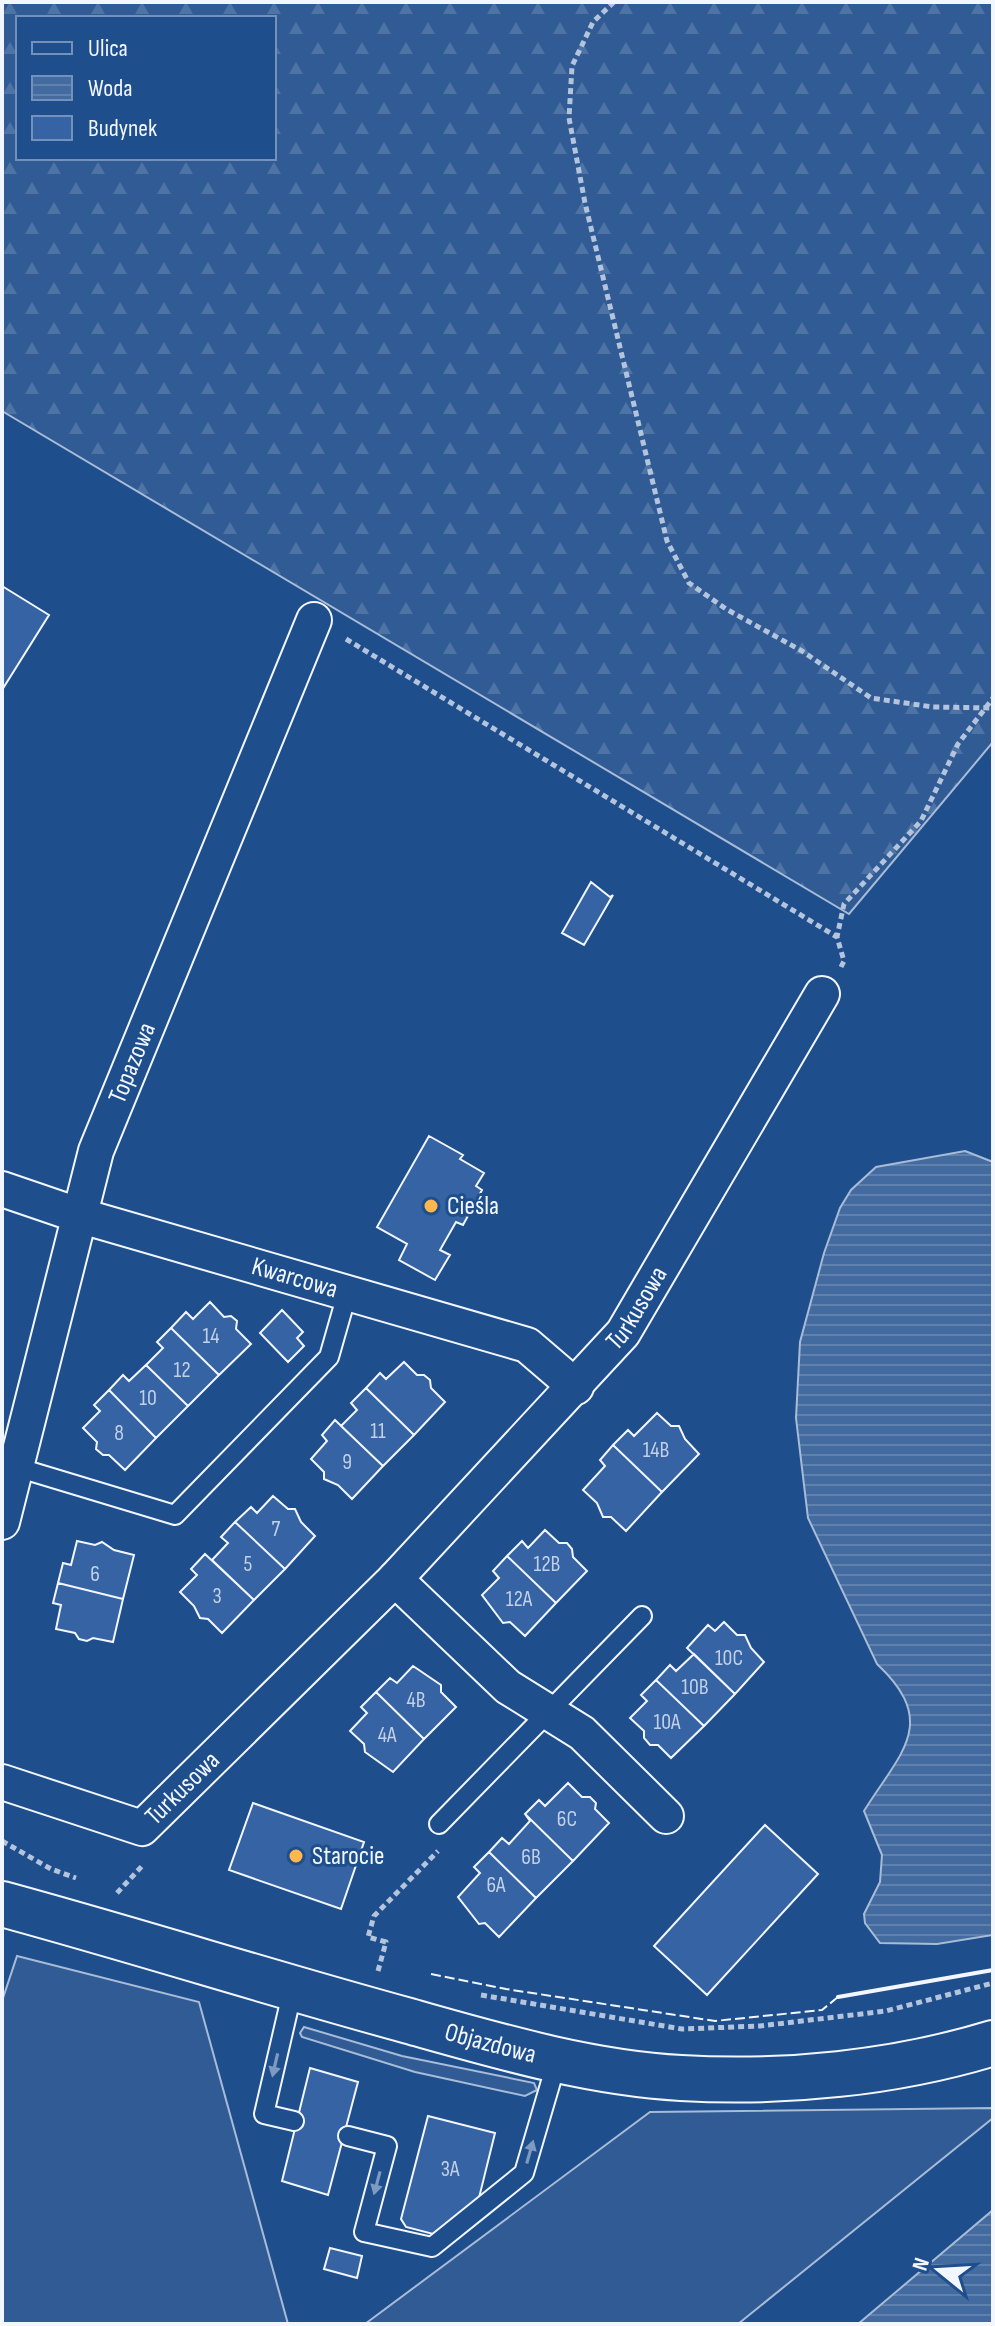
<svg xmlns="http://www.w3.org/2000/svg" width="995" height="2326" font-family="'Sofia Sans Condensed',sans-serif">
	<defs>
		<pattern id="forest-firs" width="22" height="20" patternUnits="userSpaceOnUse" patternTransform="scale(2)"><rect width="22" height="20" fill="#305b95"/><path d="M5 1l3.5 6h-7zM16 11l3.5 6h-7z" fill="#4e73a5"/></pattern>
		<pattern id="water-rules" width="6" height="5" patternUnits="userSpaceOnUse" patternTransform="scale(2)"><rect width="6" height="5" fill="#446ba0"/><path d="M0 2.5h6" fill="none" stroke="#5f81ae"/></pattern>
	</defs>
	<rect width="100%" height="100%" fill="#1f4e8c"/>
	<!-- built -->
	<path fill="#305b95" stroke="#a8bbd7" stroke-width="2" d="M17,1956L199,2002L288,2324H2V2001Z
		M304,2027L402,2056L534,2083L537,2090L525,2096L415,2072L302,2037L300,2033Z
		M993,2108V2118L738,2324H365L650,2112Z"/>
	<!-- forest -->
	<path fill="url(#forest-firs)" stroke="#a8bbd7" stroke-width="2" fill-rule="evenodd" d="M2,2H993V742L849,914L2,411ZM18,18H274V158H18Z"/>
	<!-- water -->
	<path fill="url(#water-rules)" stroke="#a8bbd7" stroke-width="2" d="M965,1151L993,1162V1935L937,1944L880,1943L865,1923L864,1914L880,1882L882,1855L864,1811C900,1753 940,1723 877,1664L808,1518L796,1418L800,1342L824,1253L840,1208L851,1190L876,1167Z
		M993,2210V2324H858Z"/>
	<!-- building -->
	<path fill="#3563a3" stroke="#f2f6ff" stroke-width="2" d="M2,586L49,615L2,690Z
		M591,882L610,897L613,895L584,945L562,933Z
		M429,1136L463,1155L460,1159L484,1173L476,1186L482,1190L463,1225L456,1222L440,1250L450,1255L435,1280L399,1260L407,1244L377,1227Z
		M210,1302L224,1317L231,1316L237,1321L236,1329L251,1344L219,1375L171,1328L186,1312L193,1319Z
		M282,1310L303,1332L297,1338L304,1346L288,1362L260,1333Z
		M171,1328L219,1375L188,1406L146,1365L163,1348L157,1342Z
		M404,1362L417,1375H424L430,1380L431,1388L445,1402L414,1435L366,1388L380,1373L386,1379Z
		M146,1365L188,1406L156,1438L109,1390L123,1375L129,1381Z
		M366,1388L414,1435L383,1466L341,1426L357,1410L351,1403Z
		M109,1390L156,1438L125,1470L109,1455H103L96,1449L97,1442L83,1428L100,1411L94,1405Z
		M657,1413L671,1426H679L685,1439L699,1454L662,1492L613,1445L628,1430L634,1436Z
		M335,1420L383,1466L352,1499L338,1485L324,1479V1472L311,1459L327,1441L322,1435Z
		M613,1445L662,1492L626,1531L611,1517H603L597,1503L583,1490L605,1466L600,1460Z
		M273,1496L288,1509H295L301,1522L315,1536L285,1569L235,1522L251,1507L257,1513Z
		M235,1522L285,1569L254,1600L212,1560L228,1543L221,1537Z
		M545,1530L559,1543H567L572,1549L573,1557L587,1571L556,1603L507,1556L522,1541L528,1548Z
		M77,1541L95,1545L102,1542L114,1550L134,1555L123,1599L58,1583L63,1563L71,1565Z
		M205,1554L254,1600L222,1633L208,1619L200,1618L194,1606L180,1592L197,1575L191,1569Z
		M507,1556L556,1603L525,1636L510,1622L503,1623L482,1595L499,1578L493,1571Z
		M58,1583L123,1599L113,1642L93,1638L87,1641L79,1639L75,1633L56,1629L61,1605L53,1603Z
		M724,1622L737,1635H745L751,1648L764,1662L735,1694L687,1648L708,1625L715,1631Z
		M694,1654L735,1694L704,1726L656,1680L670,1665L676,1671Z
		M413,1666L441,1685V1692L456,1707L424,1739L376,1692L390,1678L397,1683Z
		M656,1680L704,1726L671,1758L658,1745H650L644,1738V1731L630,1718L647,1701L641,1695Z
		M376,1692L424,1739L393,1772L365,1752L364,1744L350,1731L367,1713L361,1707Z
		M568,1783L582,1797H590L596,1803L595,1809L609,1823L573,1861L525,1814L539,1800L545,1806Z
		M253,1803L364,1842L341,1909L229,1870Z
		M525,1814L573,1861L536,1898L489,1852L502,1838L509,1844L530,1821Z
		M765,1825L818,1874L707,1995L654,1946Z
		M489,1852L536,1898L499,1937L485,1923L479,1924L458,1897L480,1873L474,1867Z
		M310,2068L358,2082L328,2195L282,2181Z
		M428,2116L495,2133L477,2206L437,2235L406,2227L401,2219Z
		M330,2248L362,2256L357,2278L324,2269Z"/>
	<g fill="none" stroke-linecap="round" stroke-linejoin="round">
		<defs>
			<path id="service" d="M16,1467L175,1515L329,1357L347,1294
				M439,1824L642,1616
				M293,1989L264,2114L294,2121
				M348,2136L387,2146L364,2232L432,2247L524,2173L557,2061"/>
			<g id="minor">
				<path id="s1" d="M2,1189L78,1215L527,1345L576,1387"/>
				<path id="s2" d="M2,1522L96,1151L314,620"/>
				<path d="M395,1579L508,1687L582,1733L666,1816"/>
				<path id="s3" d="M2,1782L142,1828L395,1579L623,1333L822,994"/>
			</g>
			<g id="secondary">
				<path id="s4" d="M2,1904C138,1941 273,1984 409,2021C498,2046 589,2073 681,2078C784,2084 895,2073 993,2043"/>
			</g>
		</defs>
		<!-- service casing -->
		<use href="#service" stroke="#f2f6ff" stroke-width="22"/>
		<!-- minor casing -->
		<use href="#minor" stroke="#f2f6ff" stroke-width="38"/>
		<!-- secondary casing -->
		<use href="#secondary" stroke="#f2f6ff" stroke-width="48"/>
		<!-- path -->
		<path stroke="#b3c4dc" stroke-width="5" stroke-dasharray="6 4" stroke-linecap="butt" d="M614,2L593,22L572,66L569,118L585,203L667,541L689,583L726,609L802,651L871,698L933,707L993,708
			M346,639L837,937
			M841,967L844,961L837,937L844,904L921,821L958,744L993,698
			M2,1841L51,1869L76,1878
			M117,1893L143,1865
			M378,1971L386,1942L368,1937L374,1916L438,1851
			M481,1995L682,2029L760,2026L886,2011L993,1983"/>
		<!-- service -->
		<use href="#service" stroke="#1f4e8c" stroke-width="18"/>
		<!-- minor -->
		<use href="#minor" stroke="#1f4e8c" stroke-width="34"/>
		<!-- secondary -->
		<use href="#secondary" stroke="#1f4e8c" stroke-width="44"/>
		<!-- fence -->
		<path stroke="#f2f6ff" stroke-width="2" stroke-dasharray="10 4" stroke-linecap="butt" d="M431,1974L506,1989L715,2021L822,2010L838,1997"/>
		<!-- wall -->
		<path stroke="#f2f6ff" stroke-width="4" d="M838,1997L993,1970"/>
	</g>
	<!-- one-way arrows -->
	<defs><path id="oneway-solid" d="M-6-.8H1V-3.2L6.5 0L1 3.2V.8H-6Z" transform="scale(2)"/></defs>
	<g fill="#7e9ac0">
		<use href="#oneway-solid" transform="translate(275 2065) rotate(103)"/>
		<use href="#oneway-solid" transform="translate(530 2152) rotate(-74)"/>
		<use href="#oneway-solid" transform="translate(377 2183) rotate(105)"/>
	</g>
	<!-- markers -->
	<g fill="#ffb74d" stroke="#1f4e8c" stroke-width="3">
		<circle cx="431" cy="1206" r="8"/>
		<circle cx="296" cy="1856" r="8"/>
	</g>
	<g text-anchor="middle" dominant-baseline="central" stroke-width="6" stroke-linejoin="round" paint-order="stroke">
		<!-- number labels -->
		<g font-size="22" fill="#c3d1e8">
			<text x="211" y="1336">14</text>
			<text x="182" y="1370">12</text>
			<text x="148" y="1398">10</text>
			<text x="378" y="1431">11</text>
			<text x="119" y="1433">8</text>
			<text x="656" y="1450">14B</text>
			<text x="347" y="1462">9</text>
			<text x="276" y="1529">7</text>
			<text x="248" y="1564">5</text>
			<text x="547" y="1564">12B</text>
			<text x="95" y="1574">6</text>
			<text x="217" y="1596">3</text>
			<text x="519" y="1599">12A</text>
			<text x="729" y="1658">10C</text>
			<text x="695" y="1687">10B</text>
			<text x="416" y="1700">4B</text>
			<text x="667" y="1722">10A</text>
			<text x="387" y="1735">4A</text>
			<text x="567" y="1819">6C</text>
			<text x="531" y="1857">6B</text>
			<text x="496" y="1885">6A</text>
			<text x="450" y="2169">3A</text>
		</g>
		<!-- street labels -->
		<g font-size="26" fill="#f2f6ff" stroke="#1f4e8c">
			<text stroke="none"><textPath href="#s2" startOffset="478">Topazowa</textPath></text>
			<text stroke="none"><textPath href="#s1" startOffset="306">Kwarcowa</textPath></text>
			<text stroke="none"><textPath href="#s3" startOffset="866">Turkusowa</textPath></text>
			<text stroke="none"><textPath href="#s3" startOffset="204">Turkusowa</textPath></text>
			<text stroke="none"><textPath href="#s4" startOffset="508">Objazdowa</textPath></text>
		</g>
		<!-- poi labels -->
		<g font-size="26" fill="#f2f6ff" stroke="#1f4e8c" text-anchor="start">
			<text x="447" y="1206">Cieśla</text>
			<text x="312" y="1856">Starocie</text>
		</g>
	</g>
	<!-- border -->
	<rect width="995" height="2326" fill="none" stroke="#f2f6ff" stroke-width="8"/>
	<!-- legend -->
	<rect x="16" y="16" width="260" height="144" fill="#1f4e8c" stroke="#7391ba" stroke-width="2"/>
	<rect x="32" y="42" width="40" height="12" fill="#1f4e8c" stroke="#7391ba" stroke-width="2"/>
	<text x="88" y="56" font-size="24" fill="#f2f6ff">Ulica</text>
	<rect x="32" y="76" width="40" height="24" fill="url(#water-rules)" stroke="#7391ba" stroke-width="2"/>
	<text x="88" y="96" font-size="24" fill="#f2f6ff">Woda</text>
	<rect x="32" y="116" width="40" height="24" fill="#3563a3" stroke="#7391ba" stroke-width="2"/>
	<text x="88" y="136" font-size="24" fill="#f2f6ff">Budynek</text>
	<!-- north arrow -->
	<g transform="translate(939 2270) rotate(288)" stroke="#1f4e8c" stroke-width="6" paint-order="stroke">
	<path d="M0-6L14 30L0 20L-14 30Z" fill="#f2f6ff"/>
	<text y="-12" font-size="22" font-weight="bold" text-anchor="middle" fill="#f2f6ff">N</text>
	</g>
</svg>
